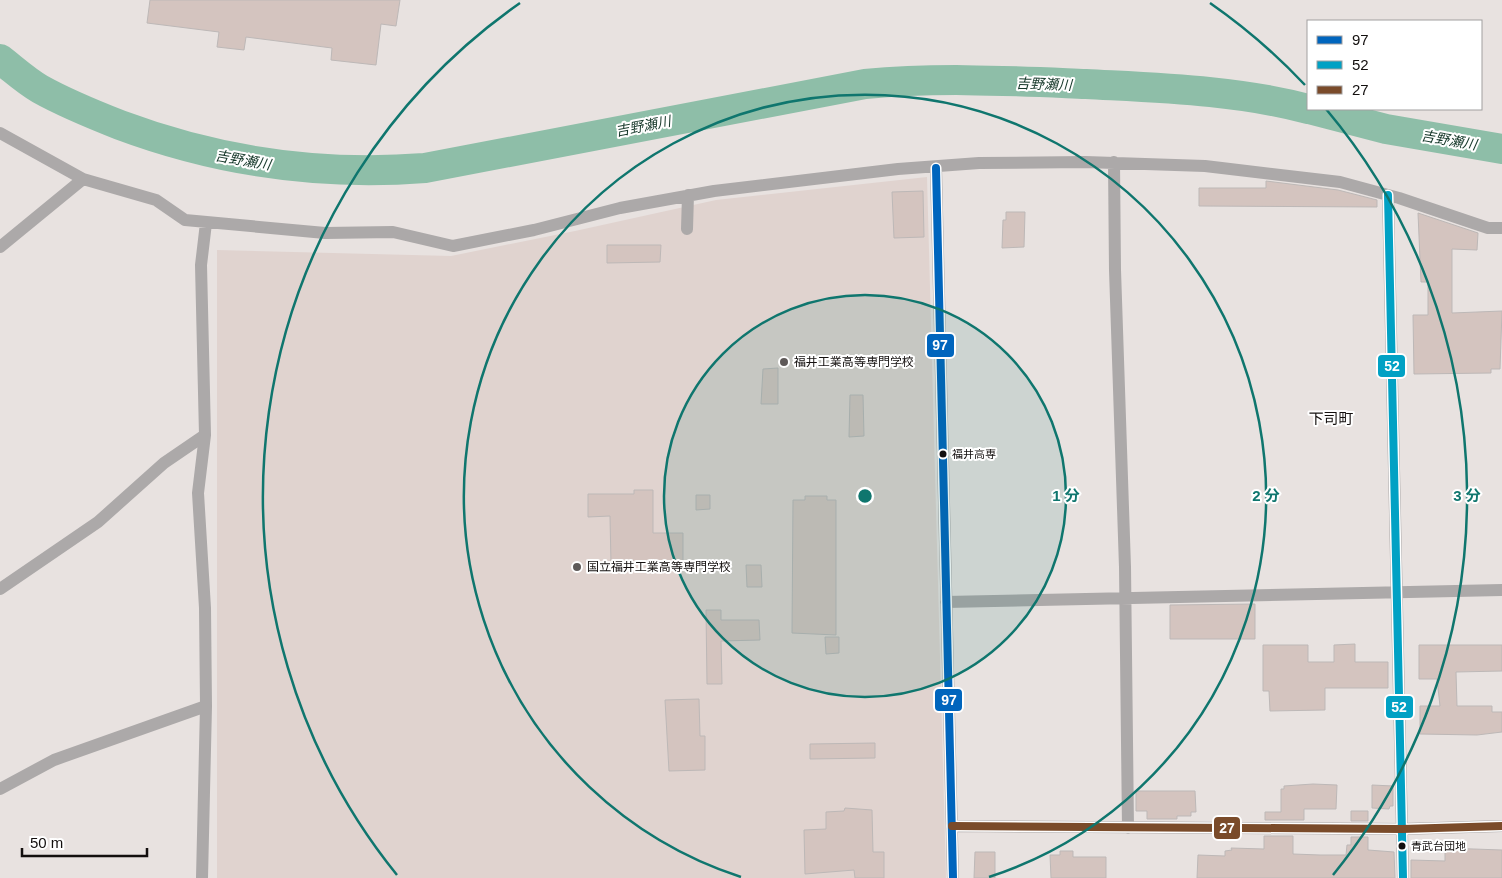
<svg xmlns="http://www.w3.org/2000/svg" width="1502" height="878" font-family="Arial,'Noto Sans JP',sans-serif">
	<rect width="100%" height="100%" fill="#e8e2e0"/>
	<!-- built -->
	<path fill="#e0d3cf" d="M927,177L946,878H217V250L451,256L575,231L716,200Z"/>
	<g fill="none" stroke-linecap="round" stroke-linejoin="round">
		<!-- river -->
		<path stroke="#8ebea8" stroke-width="30" d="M0,59C13,69 26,81 40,89C65,103 92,114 120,125C219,162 320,176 425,168L865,84C939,77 1012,81 1086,84C1159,88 1237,90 1308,109
			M1309,109L1386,129L1502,149"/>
	</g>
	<!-- building -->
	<path fill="#d4c4bf" stroke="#bdb8b7" d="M150,0H400L396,26L381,24L376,65L331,60L332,48L246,37L244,50L217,47L219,32L147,23Z
		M1266,181L1338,190L1377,200V207L1199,206V188H1266Z
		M923,191L924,237L894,238L892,192Z
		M1006,212H1025L1024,247L1002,248L1003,220H1006Z
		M1418,213L1478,233L1477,250L1452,249V313L1502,311L1500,369H1491V373L1414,374L1413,315H1428V282H1421Z
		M607,245H661L660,262L607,263Z
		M778,368V404H761L763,369Z
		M850,395H863L864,436L849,437Z
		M634,490H653V533H683V564H611L610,516L588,517V494H634Z
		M696,495H710V509L696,510Z
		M805,496H827V500H836V635L792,633L793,500H805Z
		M746,565H761L762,587H747Z
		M1255,604V639H1170V605Z
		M706,610H721V620H759L760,640L721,641L722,684H707Z
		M825,637H839V653L826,654Z
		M1355,644V662H1388V688H1325V710L1270,711L1269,691H1263V645H1308V662H1334V645Z
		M1419,645H1502V671L1456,672L1457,706H1492V712H1502V732L1477,735L1420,734V706H1440L1437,679H1419Z
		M699,699L700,736H705V770L669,771L665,700Z
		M875,743V758L810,759V744Z
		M1313,784L1337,785L1336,809H1304V820H1265V812H1281V789H1284V786Z
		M1372,785L1393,786V806H1390L1389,809L1372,808Z
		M1136,791H1195L1196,812H1191V816H1177V819H1147V811H1136Z
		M845,808L872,810L873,852H884V878H855L854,870L805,874L804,830L826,829V812L844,811Z
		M1351,811H1368V821H1351Z
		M1264,836H1293V854L1320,855H1346L1347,845H1351V837H1368V850L1394,852L1395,878H1197L1198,855L1225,856V851L1232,850L1231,848L1264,849Z
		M1445,848L1502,850V878H1411V860L1445,861Z
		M1060,851H1073V857H1106V878H1051L1050,855H1060Z
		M975,852H995V878H974Z"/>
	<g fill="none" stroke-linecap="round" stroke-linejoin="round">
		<!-- street -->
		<path stroke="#aca9a9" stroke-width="12" d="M0,133L83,179L156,200L185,220L325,233L393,232L453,246L534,230L620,208L714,191L898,169L979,163L1085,162L1205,166L1340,182L1399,198L1488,228H1502
			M1114,162L1115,270L1125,567L1128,828
			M936,168L953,878
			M1388,195L1403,878
			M687,229L688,195
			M0,247L83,179
			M0,589L98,522L164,463L205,435
			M946,602L1502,590
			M0,789L54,760L206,706
			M952,826L1402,829L1502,826
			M202,878L206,706L205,608L198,493L205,435L201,265L206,223"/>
		<defs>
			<path id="bus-1" d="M936,168L953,878"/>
			<path id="bus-2" d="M1388,195L1403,878"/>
			<path id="bus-3" d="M952,826L1402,829L1502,826"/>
		</defs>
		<!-- bus-1 casing -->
		<use href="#bus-1" stroke="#fff" stroke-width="11"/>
		<!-- bus-2 casing -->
		<use href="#bus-2" stroke="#fff" stroke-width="11"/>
		<!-- bus-3 casing -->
		<use href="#bus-3" stroke="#fff" stroke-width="11"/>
		<!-- bus-1 -->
		<use href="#bus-1" stroke="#0065bd" stroke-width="8"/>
		<!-- bus-2 -->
		<use href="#bus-2" stroke="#01a1c4" stroke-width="8"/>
		<!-- bus-3 -->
		<use href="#bus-3" stroke="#7a4b2a" stroke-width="8"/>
	</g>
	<!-- distance rings -->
	<circle cx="865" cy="496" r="201" fill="#0f766e" fill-opacity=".12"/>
	<g fill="none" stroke="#0f766e" stroke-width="2.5">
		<circle cx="865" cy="496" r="201"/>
		<path d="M741 877A401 401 0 1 1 989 877"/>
		<path d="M397 875A602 602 0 0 1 520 3M1210 3A602 602 0 0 1 1305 85M1326 109A602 602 0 0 1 1333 875"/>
	</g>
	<!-- markers -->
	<g fill="#5e5958" stroke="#fff" stroke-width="2">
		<circle cx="784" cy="362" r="5"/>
		<circle cx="577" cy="567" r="5"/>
	</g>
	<g fill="#130f0e" stroke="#fff" stroke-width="2">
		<circle cx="943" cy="454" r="4.5"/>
		<circle cx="1402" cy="846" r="4.5"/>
	</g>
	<g text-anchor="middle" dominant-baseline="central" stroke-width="4" stroke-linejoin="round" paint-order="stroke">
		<!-- bus labels -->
		<g font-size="11" fill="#130f0e" stroke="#fff" text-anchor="start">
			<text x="952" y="454">福井高専</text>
			<text x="1411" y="846">青武台団地</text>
		</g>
		<!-- poi labels -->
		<g font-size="12" fill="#130f0e" stroke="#fff" text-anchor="start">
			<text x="794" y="362">福井工業高等専門学校</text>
			<text x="587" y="567">国立福井工業高等専門学校</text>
		</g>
		<!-- water labels -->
		<g font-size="14" font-style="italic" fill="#153729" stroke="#fff">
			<text transform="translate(1044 84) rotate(2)">吉野瀬川</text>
			<text transform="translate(643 126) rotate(-11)">吉野瀬川</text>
			<text transform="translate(1449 140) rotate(10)">吉野瀬川</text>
			<text transform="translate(243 160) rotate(10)">吉野瀬川</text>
		</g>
		<!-- quarter labels -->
		<g font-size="15" fill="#130f0e" stroke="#fff">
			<text x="1331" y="418">下司町</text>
		</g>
	</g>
	<circle cx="865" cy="496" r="8" fill="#0f766e" stroke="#fff" stroke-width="2.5"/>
	<g font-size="15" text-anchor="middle" font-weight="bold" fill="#0f766e" stroke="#fff" stroke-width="4" stroke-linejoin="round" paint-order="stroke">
		<text x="1066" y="501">1 分</text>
		<text x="1266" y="501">2 分</text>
		<text x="1467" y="501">3 分</text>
	</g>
	<g stroke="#fff" stroke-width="2">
		<rect x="926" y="333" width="29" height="25" rx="5" fill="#0065bd"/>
		<rect x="1377" y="354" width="29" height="24" rx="5" fill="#01a1c4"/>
		<rect x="934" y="688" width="29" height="24" rx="5" fill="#0065bd"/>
		<rect x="1385" y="695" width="29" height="24" rx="5" fill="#01a1c4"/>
		<rect x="1213" y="816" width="28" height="24" rx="5" fill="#7a4b2a"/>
	</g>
	<g font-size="14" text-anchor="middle" font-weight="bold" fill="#fff">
		<text x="940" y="350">97</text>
		<text x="1392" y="371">52</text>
		<text x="949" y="705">97</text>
		<text x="1399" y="712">52</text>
		<text x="1227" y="833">27</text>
	</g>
	<!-- legend -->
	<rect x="1307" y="20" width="175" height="90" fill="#ffffff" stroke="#a19f9f"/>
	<rect x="1317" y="36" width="25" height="8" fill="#0065bd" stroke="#a19f9f"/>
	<text x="1352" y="45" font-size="15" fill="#130f0e">97</text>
	<rect x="1317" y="61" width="25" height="8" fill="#01a1c4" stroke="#a19f9f"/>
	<text x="1352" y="70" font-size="15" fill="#130f0e">52</text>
	<rect x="1317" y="86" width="25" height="8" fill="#7a4b2a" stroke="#a19f9f"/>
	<text x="1352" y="95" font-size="15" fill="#130f0e">27</text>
	<!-- scale -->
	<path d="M22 848v8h125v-8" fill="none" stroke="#130f0e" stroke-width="2.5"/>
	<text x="30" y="848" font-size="15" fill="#130f0e" stroke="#ffffff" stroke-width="4" paint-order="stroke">50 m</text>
</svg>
